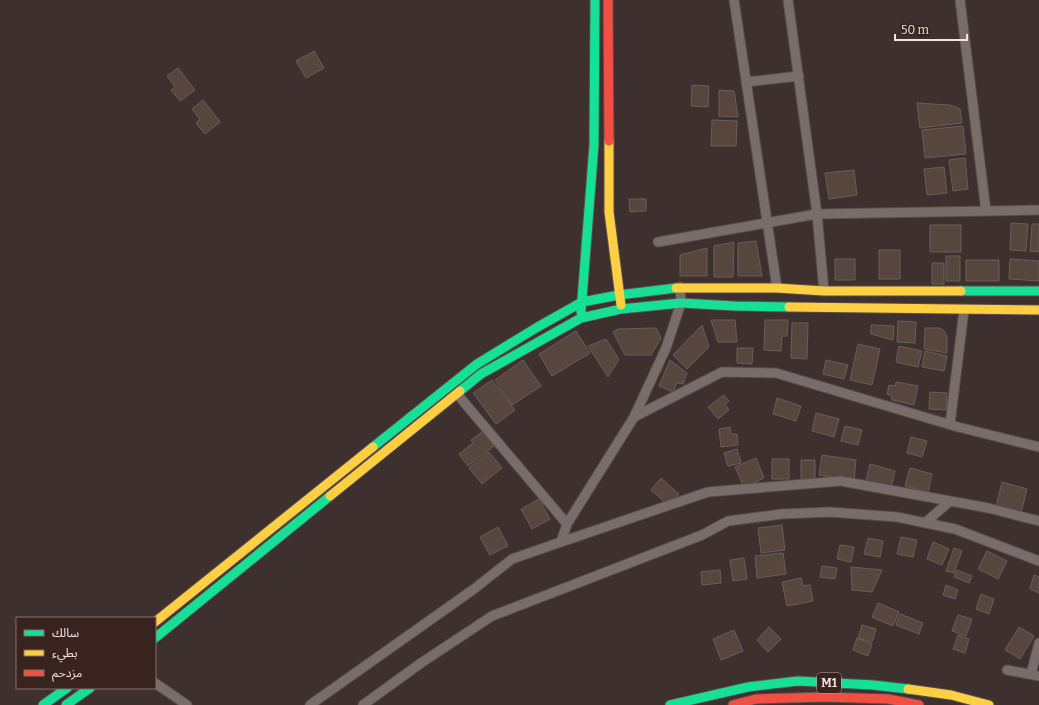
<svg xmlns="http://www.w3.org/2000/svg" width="1039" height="705" font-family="Bitter,'Noto Sans Arabic',serif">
	<rect width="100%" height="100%" fill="#3e302e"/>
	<!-- building -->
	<path fill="#56463d" stroke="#695e5b" d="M314,51L324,68L306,78L296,61Z
		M178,68L195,90L180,101L171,90L175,87L167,76Z
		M692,85L709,86L708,107L691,106Z
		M719,90L734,91L738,117L719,116Z
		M203,100L220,122L205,134L196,123L200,119L192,109Z
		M917,103L950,105L960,109L962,123L920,128Z
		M712,120L737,121L736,146H711Z
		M963,126L966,154L925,158L922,130Z
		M965,158L968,189L953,191L949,160Z
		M944,167L947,193L927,195L924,169Z
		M854,170L857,195L829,199L825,173Z
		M629,199H646V211L630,212Z
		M1011,223L1028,224L1026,251L1010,250Z
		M1032,224H1039V252L1030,251Z
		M930,225H961V252H930Z
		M756,241L762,276H738V243Z
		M734,242L733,277H714V246Z
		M707,248V276H680V255Z
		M879,250H900V279H879Z
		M946,256H960V281H946Z
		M835,259H855V280H835Z
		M1010,259L1039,261V281L1009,279Z
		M966,260H999V281H966Z
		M932,263H944V284H932Z
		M711,320H735L737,342H718Z
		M765,320H788L787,336H782L781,351L764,350Z
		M898,321L916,322L915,343L897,342Z
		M792,323H808L807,359L791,358Z
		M702,325L709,347L687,369L673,355Z
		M871,325L894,326L893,340L871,334Z
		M656,328L661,338L651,355H625L613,332L618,329Z
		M925,328H940L944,331L947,336V353L924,349Z
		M576,331L590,353L552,376L539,354Z
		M606,339L619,359L608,377L588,346Z
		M858,344L880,349L872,385L850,380Z
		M899,346L922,351L918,367L896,362Z
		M737,348H753L752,364L737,363Z
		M925,351L947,356L944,371L922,367Z
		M523,360L541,386L512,405L495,380Z
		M670,360L687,373L683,384L677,383L673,392L659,386Z
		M826,360L848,365L844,379L823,374Z
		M492,380L515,410L496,424L473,393Z
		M896,382L918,386L914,405L892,400V396L887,394L889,385L895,386Z
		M930,392L947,393L946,410L929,409Z
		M724,395L729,401L725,404L729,410L718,419L708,407Z
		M777,398L801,406L796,421L773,414Z
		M816,413L839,419L834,437L812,431Z
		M845,426L862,430L858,445L841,441Z
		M730,427L731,434H737L738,445L721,447L719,429Z
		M483,431L494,446L468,466L459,454L473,443L471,440Z
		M911,437L927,441L922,457L907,453Z
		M737,449L741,463L728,466L724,453Z
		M489,452L502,468L482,484L469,468Z
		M822,455L856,460L854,480L819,475Z
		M756,458L764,478L744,487L735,467Z
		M772,459H789V479H772Z
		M801,460H815V482H801Z
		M870,464L895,471L891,488L866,481Z
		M910,468L932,474L928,492L905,486Z
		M661,478L679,494L668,505L651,490Z
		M1002,482L1027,489L1021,513L996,506Z
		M539,499L550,519L532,529L521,509Z
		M782,525L785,550L761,553L758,528Z
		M498,527L508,546L490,555L480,537Z
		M901,537L917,540L913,557L897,554Z
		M868,538L883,541L880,557L864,554Z
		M933,542L949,549L942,565L927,559Z
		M840,545L854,547L851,562L837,559Z
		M954,548L962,551L954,573L946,571Z
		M987,551L1007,561L998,579L978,569Z
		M783,553L786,574L757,578L755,556Z
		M744,558L747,579L733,581L730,560Z
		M822,566L837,568L835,579L820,577Z
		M851,567L882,570L872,592L852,590Z
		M720,570L721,583L702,585L701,572Z
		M957,570L972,576L969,583L954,577Z
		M1034,575L1039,577V593L1030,589Z
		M801,578L803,586L810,585L813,601L787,606L782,582Z
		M946,585L958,590L955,599L943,595Z
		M981,594L994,599L989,614L976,609Z
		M878,603L899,612L893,626L872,617Z
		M900,614L923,623L919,634L896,625Z
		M958,615L972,619L966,636L952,631Z
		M862,625L876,629L872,642L858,638Z
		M769,627L781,639L768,652L757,640Z
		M1019,627L1034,636L1020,659L1005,650Z
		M734,630L743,651L721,660L713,639Z
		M958,635L969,639L965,653L953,649Z
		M857,638L872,644L868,656L853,650Z"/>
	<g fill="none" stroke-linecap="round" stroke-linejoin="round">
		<defs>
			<path id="street" d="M734,0L777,288
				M788,0L817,214L824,291
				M960,0L986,211
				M746,82L799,76
				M658,242L817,214L1039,210
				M680,287L681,303L666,348L634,417L567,524L561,542L708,492L841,481L988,508L1039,521
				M457,394L567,524
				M634,417L722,372L776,373L958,427L1039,447
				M950,424L964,310
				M925,523L950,501
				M1007,670L1039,676
				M1031,674L1039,643
				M155,683L187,705
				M310,705L474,589L512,559L561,542
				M363,705L421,663L492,616L702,535L728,521L782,514L830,512L897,517L955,529L1039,561"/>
			<path id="fast" d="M961,291H1039
				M581,312L594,145L595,0
				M460,391L481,374L581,318L621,309L681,303L735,306L789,307
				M373,447L477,364L536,328L582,302L619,295L676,288
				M155,638L330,496
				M43,705L67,688
				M66,705L90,688
				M670,705L748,687L798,681L873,685L908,689"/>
			<path id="slow" d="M609,141V212L621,305
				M676,288H777L824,291H961
				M789,307L1039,310
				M330,496L460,391
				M155,622L373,447
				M908,689L951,695L989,705"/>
			<path id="jam" d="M608,0L609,141
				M733,705L756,699L825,697L888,699L919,705"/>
		</defs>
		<!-- street casing -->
		<use href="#street" stroke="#594e4c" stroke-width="11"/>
		<!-- fast casing -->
		<use href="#fast" stroke="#594e4c" stroke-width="11"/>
		<!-- slow casing -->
		<use href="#slow" stroke="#594e4c" stroke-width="11"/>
		<!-- jam casing -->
		<use href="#jam" stroke="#594e4c" stroke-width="11"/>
		<!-- street -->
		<use href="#street" stroke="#786d6b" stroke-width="9"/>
		<!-- fast -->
		<use href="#fast" stroke="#16e098" stroke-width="9"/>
		<!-- slow -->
		<use href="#slow" stroke="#ffcf43" stroke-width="9"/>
		<!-- jam -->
		<use href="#jam" stroke="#f24e42" stroke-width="9"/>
	</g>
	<g text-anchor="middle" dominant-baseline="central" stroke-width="3" stroke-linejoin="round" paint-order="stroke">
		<!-- shield labels -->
		<rect fill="#39231f" stroke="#baa9a6" stroke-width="1" x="817" y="673" width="24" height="20" rx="3"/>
		<g font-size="12" font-weight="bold" fill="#f2e3e0">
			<text x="829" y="683">M1</text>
		</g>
	</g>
	<!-- legend -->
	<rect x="16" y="617" width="140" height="72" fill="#39231f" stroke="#83706c"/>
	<rect x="24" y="630" width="20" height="6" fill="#16e098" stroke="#83706c"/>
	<text x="52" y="637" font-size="12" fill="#f2e3e0">سالك</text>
	<rect x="24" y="650" width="20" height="6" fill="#ffcf43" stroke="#83706c"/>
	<text x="52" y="657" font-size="12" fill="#f2e3e0">بطيء</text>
	<rect x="24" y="670" width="20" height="6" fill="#f24e42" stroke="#83706c"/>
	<text x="52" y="677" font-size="12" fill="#f2e3e0">مزدحم</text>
	<!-- scale -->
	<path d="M895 34v6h72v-6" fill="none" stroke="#f2e3e0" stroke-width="2"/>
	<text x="901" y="34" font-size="12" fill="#f2e3e0" stroke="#39231f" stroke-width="3" paint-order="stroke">50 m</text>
</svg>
